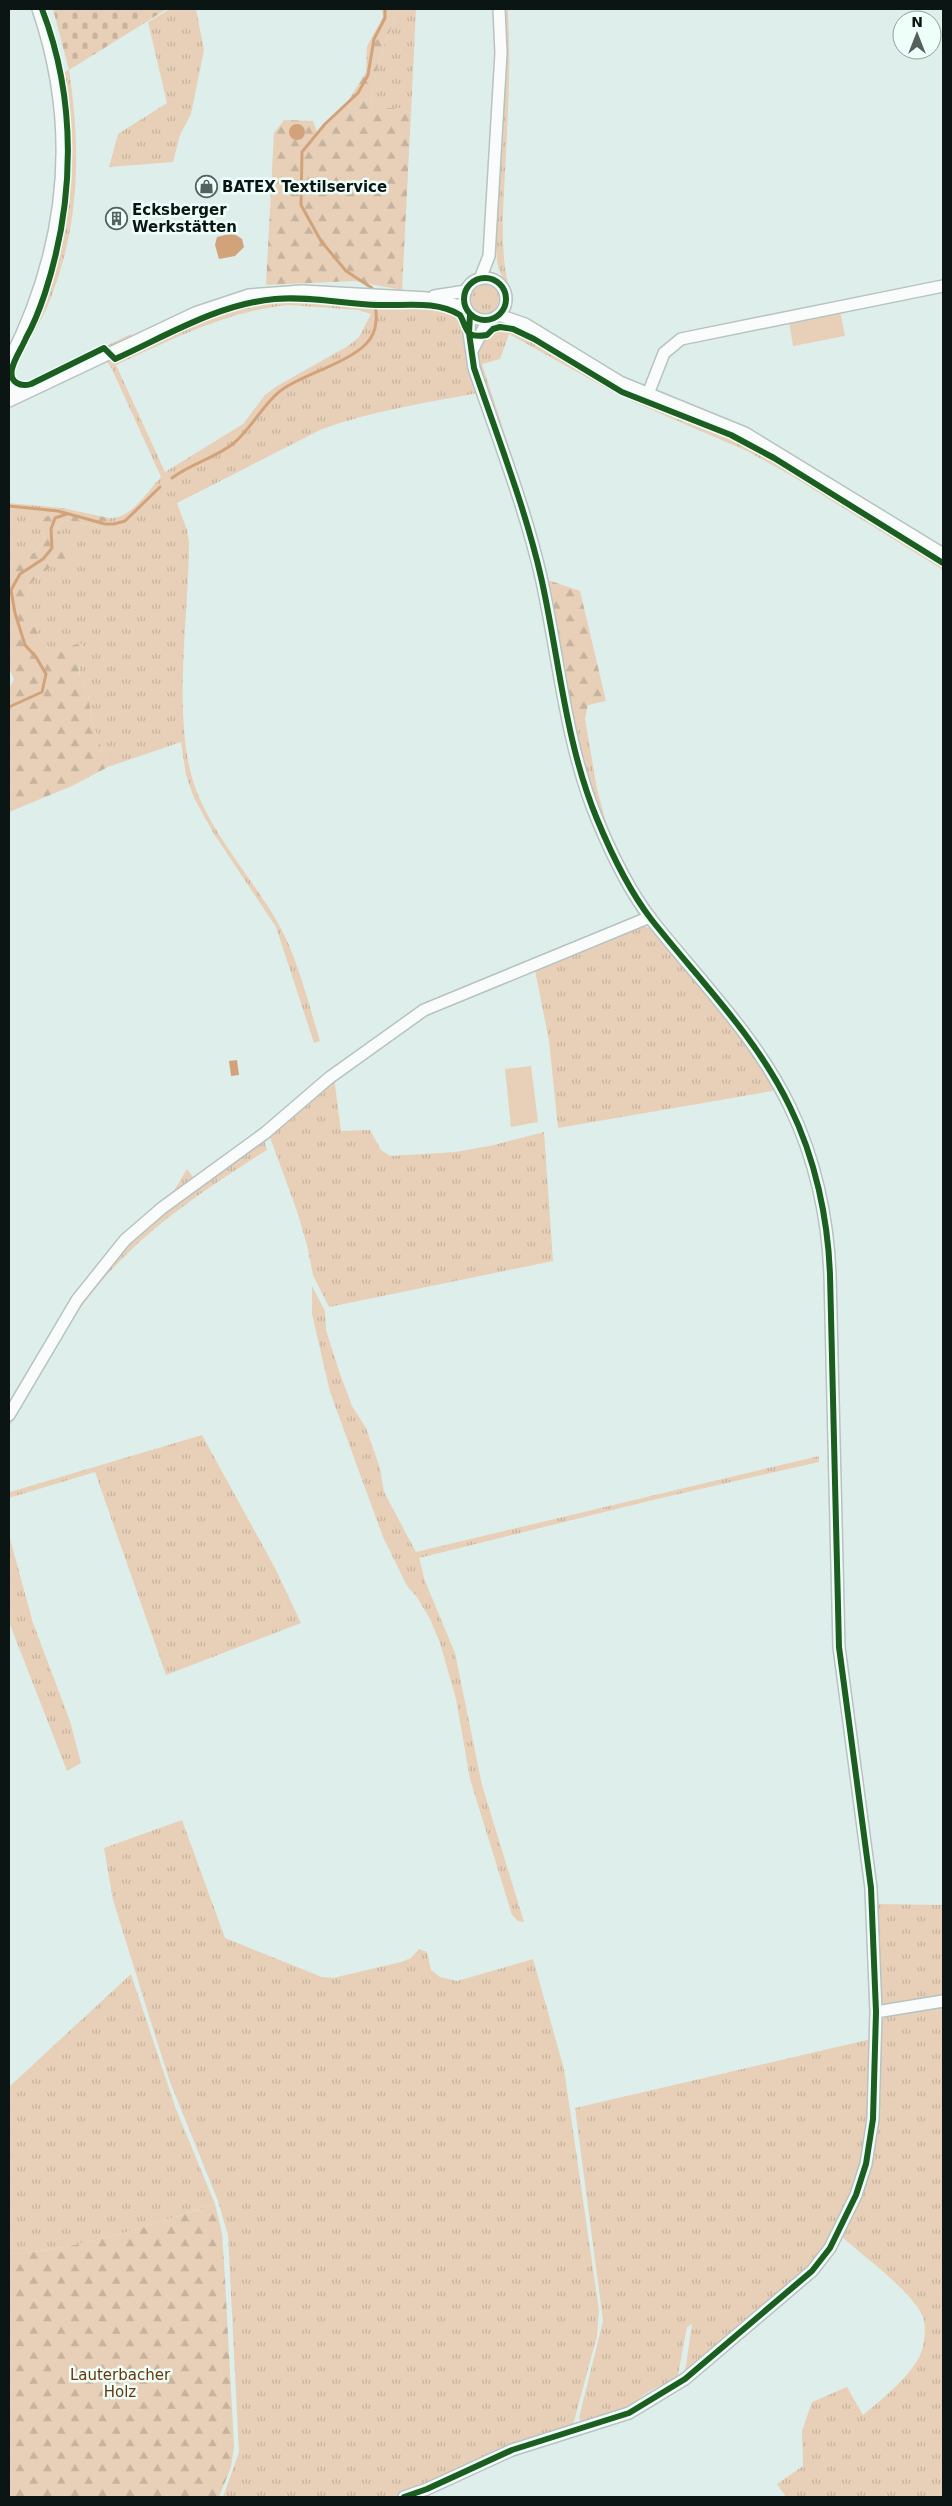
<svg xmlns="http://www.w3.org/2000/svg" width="952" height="2506" font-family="'DejaVu Sans',sans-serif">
	<defs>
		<pattern id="grass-tufts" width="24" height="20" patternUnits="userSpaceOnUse" patternTransform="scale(1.25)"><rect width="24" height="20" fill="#e8d0b8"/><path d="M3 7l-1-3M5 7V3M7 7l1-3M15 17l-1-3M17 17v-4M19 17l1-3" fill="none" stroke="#c6b29d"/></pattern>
		<pattern id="forest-firs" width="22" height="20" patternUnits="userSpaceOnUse" patternTransform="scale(1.25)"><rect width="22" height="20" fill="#e8d0b8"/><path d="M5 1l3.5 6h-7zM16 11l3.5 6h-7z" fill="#c6b29d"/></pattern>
		<pattern id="cemetery-stones" width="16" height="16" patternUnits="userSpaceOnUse" patternTransform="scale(1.25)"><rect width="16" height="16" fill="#e8d0b8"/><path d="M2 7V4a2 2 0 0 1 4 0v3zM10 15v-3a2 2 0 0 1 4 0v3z" fill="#c6b29d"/></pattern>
	</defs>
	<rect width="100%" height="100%" fill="#deeeea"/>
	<!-- grass -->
	<path fill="url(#grass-tufts)" fill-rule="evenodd" d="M170,9H196L204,50L191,114L180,135L173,162L109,167L118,134L167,103L148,22Z
		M399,9H416L411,113L399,108H373L370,105L380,55Z
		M503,9H508C511,64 508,118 505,173C503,211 500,247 508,284C497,272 497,262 496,246L505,72Z
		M69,70C81,148 80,225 50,300C40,325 25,347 13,371L16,381L19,383L32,382L131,334L132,337L24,388H19L11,381L9,370L52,260L59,74Z
		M471 299a14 14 0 1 1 28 0a14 14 0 1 1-28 0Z
		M288,295L370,299L372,308L411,307L453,313L462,323L478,393C425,403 371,411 320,430L177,503L187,530L189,542C189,614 172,717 194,784C210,832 253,879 278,923C298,959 308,1002 320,1041L314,1043L276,927L214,834L194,798L186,775L181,742L108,767L92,721L88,694L80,678L78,643C66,651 59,653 45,647C38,633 25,607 29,590C31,579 43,573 51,567L59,533L57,527L64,520L100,527L105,525L109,518C130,520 147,492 161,477L111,367L106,361L224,307L258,297ZM288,305L358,310L371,314L359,337L348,346L277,386L265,395L243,424L165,472L116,365C174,339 224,312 288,305Z
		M502,323L514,327L741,436L943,558V570L792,476L747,451L622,397L509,334L500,359L482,364L534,524L548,579H545L479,366C477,346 481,327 502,323Z
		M9,503L62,508L40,520L45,539L35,552L21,561L9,557Z
		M585,719L597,789L611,840C593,801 583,763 574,722Z
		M641,926L656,929L715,1001L778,1090L558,1128L549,1041L535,970Z
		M334,1077L341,1131L370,1130L381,1150L390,1156L456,1152L494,1145L544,1132L553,1261L329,1307L313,1275L307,1245L297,1211L268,1132Z
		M264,1139L267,1150C215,1183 161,1218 118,1263C76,1306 35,1374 9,1428V1421L82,1296L169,1199L187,1169L198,1184Z
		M312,1286L325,1311L326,1330L340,1374L352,1406L366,1428L380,1468L384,1492L416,1552L819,1456V1462L657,1499L419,1558L425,1581L455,1653L482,1785L524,1922L518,1921L512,1915L470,1779L456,1699L440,1643L430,1619L417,1597L407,1586L383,1537L330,1392L312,1314Z
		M202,1435L275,1568L301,1623L166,1675L95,1472L9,1498V1490L10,1492Z
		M9,1535L33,1623L70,1721L81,1763L67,1771L9,1622Z
		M182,1820L225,1938L322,1977L333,1978L401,1962L411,1958L419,1949L427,1952L431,1970L440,1977L457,1981L533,1959L564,2069L599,2310L597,2336L573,2425L569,2428L397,2497H223L239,2452L228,2235L218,2201L170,2082L154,2032L113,1900L104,1848Z
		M876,1904L943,1905V1998L884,2006L878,2003Z
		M131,1974L176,2109L215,2204C147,2226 80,2250 9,2254V2087Z
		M943,2004V2497H786L777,2484L803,2466L802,2431L812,2402L847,2387L863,2415C882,2399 903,2383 917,2361C924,2351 927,2328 923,2317C912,2291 863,2256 841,2236L856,2205L880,2021L887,2014Z
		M871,2039L867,2139L855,2189L833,2235L796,2282L685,2372L692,2324L687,2327L677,2380C661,2384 640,2394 630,2408L581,2423L579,2418L603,2321L575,2108Z"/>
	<!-- forest -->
	<path fill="url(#forest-firs)" d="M382,9H399L380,55L370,105L373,108H399L411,113L402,290L354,281L266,285L274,133L284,120L313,121L317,132L347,103L366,72L367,46L383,17Z
		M62,508L109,518L108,523L100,527L64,520L57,527L74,558C69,568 62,568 51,567C43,573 31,579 29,590C26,607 38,633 45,647C69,656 68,642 83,644L79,669L80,678L88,694L92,721L108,767L72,786L9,812V688L14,679L9,668V557L21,560L35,552L45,539L40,520Z
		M545,579L580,591L606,701L588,705L585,719L574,722Z
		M215,2204L222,2233L225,2279L234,2446L231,2467L219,2497H9V2254C80,2250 147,2226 215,2204Z"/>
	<!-- cemetery -->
	<path fill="url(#cemetery-stones)" d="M53,9H167L69,70Z"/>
	<!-- park -->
	<path fill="#e8d0b8" d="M840,311L845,336L793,346L789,321Z
		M531,1066L538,1122L511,1127L505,1069Z"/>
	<!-- water -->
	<path fill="#d2a37b" d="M289 132a8 8 0 1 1 16 0a8 8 0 1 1-16 0Z
		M233,233L242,239L244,247L235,256L219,259L215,245L217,237Z
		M237,1060L239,1075L231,1076L229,1061Z"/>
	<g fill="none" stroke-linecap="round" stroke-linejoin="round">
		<!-- stream -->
		<path stroke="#d2a37b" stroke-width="3" d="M372,291V288L346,271L321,241L301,205L302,152L325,124L358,93L368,75L374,39L385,18V9
			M172,478C191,463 216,458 234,443C253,427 265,400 286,387C309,373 348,362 366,344C379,331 377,313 374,298
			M9,506L58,511L105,524H114L125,521L160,487
			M9,707L42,692L46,674L36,657L25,645L15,613L11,590L20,574L43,559L52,548L51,529L55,518L67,514"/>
		<defs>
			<path id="minor" d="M464 299a21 21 0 1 1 42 0a21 21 0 1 1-42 0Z
				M480,279L489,256L501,53L499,9
				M434,296L466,291
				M499,315L525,324L620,382L745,433L943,554
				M473,349L488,320
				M9,361C66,248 79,129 38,9
				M9,388L25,393
				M648,394L664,353L681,339L943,286
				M9,401L195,313L249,295L302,291L427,298L465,307
				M9,1415L77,1300L125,1240L162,1208L265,1133L329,1078L424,1010L650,917
				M876,2012L943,2001
				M404,2497L427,2489L512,2450L629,2413L685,2379L812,2271L830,2248L856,2195L866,2164L873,2119L876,2012L871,1888L839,1647L830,1275C828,1218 815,1158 790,1107C756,1036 699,980 651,919C628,889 611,853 597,819C565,742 559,657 541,577C525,507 497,436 474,368L469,333L470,314"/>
		</defs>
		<!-- minor casing -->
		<use href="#minor" stroke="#b6c3c0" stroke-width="14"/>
		<!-- minor -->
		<use href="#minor" stroke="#fafcfc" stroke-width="11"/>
		<defs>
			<path id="cycleway" d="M42,9C77,100 75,200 45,293C40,308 34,324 26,338C22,348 14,359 12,369C9,383 21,387 31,384L104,348L115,359C166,336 218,304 275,299C310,296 344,304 378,305C405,306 436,300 460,315C468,329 464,339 487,335L493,329L500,327L513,329L534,339L622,392L731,435L774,458L943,563
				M464 299a21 21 0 1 1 42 0a21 21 0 1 1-42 0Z
				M404,2497L427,2489L512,2450L629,2413L685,2379L812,2271L830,2248L856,2195L866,2164L873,2119L876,2012L871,1888L839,1647L830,1275C828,1218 815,1158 790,1107C756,1036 699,980 651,919C628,889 611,853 597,819C565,742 559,657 541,577C525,507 497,436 474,368L469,333L470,314"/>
		</defs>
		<!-- cycleway casing -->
		<use href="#cycleway" stroke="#eefffa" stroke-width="9"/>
		<!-- cycleway -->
		<use href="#cycleway" stroke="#1b5e20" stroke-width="6"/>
	</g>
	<!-- icons -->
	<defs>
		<symbol id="shop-ring" viewBox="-11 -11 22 22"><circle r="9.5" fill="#eefffa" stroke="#55615e" stroke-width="1.5"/><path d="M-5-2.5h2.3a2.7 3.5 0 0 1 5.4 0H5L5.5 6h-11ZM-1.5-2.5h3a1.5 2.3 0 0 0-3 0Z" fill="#55615e"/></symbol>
		<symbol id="building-ring" viewBox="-11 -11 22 22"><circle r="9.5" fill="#eefffa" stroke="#55615e" stroke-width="1.5"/><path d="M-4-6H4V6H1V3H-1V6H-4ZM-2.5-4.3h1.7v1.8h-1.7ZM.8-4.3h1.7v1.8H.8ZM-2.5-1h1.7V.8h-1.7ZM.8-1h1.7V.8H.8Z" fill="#55615e"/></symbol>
	</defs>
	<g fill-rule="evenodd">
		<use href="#shop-ring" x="194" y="174" width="25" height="25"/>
		<use href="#building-ring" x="104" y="206" width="25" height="25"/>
	</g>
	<g text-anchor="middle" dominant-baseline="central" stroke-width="5" stroke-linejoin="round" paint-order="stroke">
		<!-- poi labels -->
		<g font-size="15" font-weight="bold" fill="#0b1513" stroke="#eefffa" text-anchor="start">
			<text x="222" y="187">BATEX Textilservice</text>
			<text x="132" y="210">Ecksberger<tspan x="132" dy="17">Werkstätten</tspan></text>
		</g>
		<!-- park labels -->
		<g font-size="15" fill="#67360a" stroke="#eefffa">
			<text x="120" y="2375">Lauterbacher<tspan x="120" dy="17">Holz</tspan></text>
		</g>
	</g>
	<!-- border -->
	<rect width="952" height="2506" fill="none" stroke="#0b1513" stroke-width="20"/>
	<!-- north arrow -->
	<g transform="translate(917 35)"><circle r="24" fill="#eefffa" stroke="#93a19e"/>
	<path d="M0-4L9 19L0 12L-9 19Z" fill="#55615e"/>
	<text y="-8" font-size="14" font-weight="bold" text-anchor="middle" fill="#0b1513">N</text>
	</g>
</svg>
